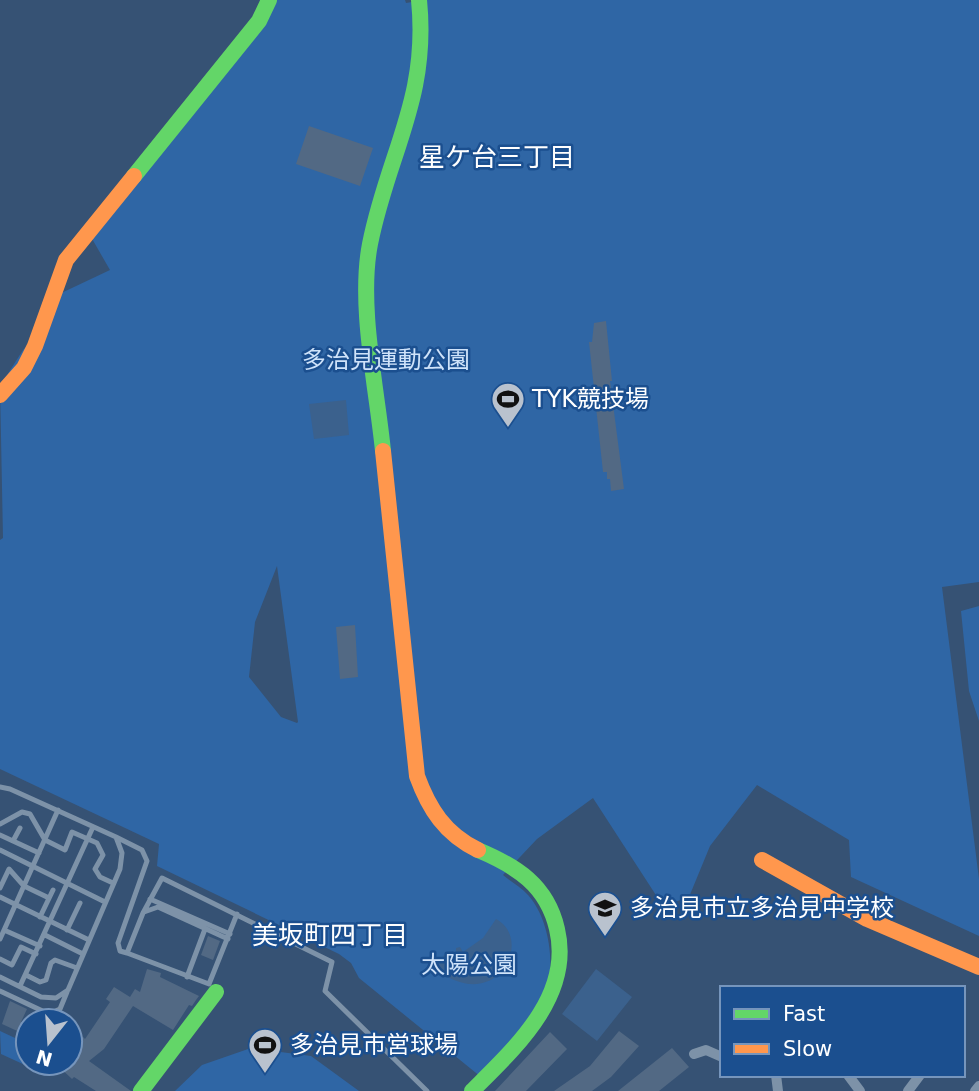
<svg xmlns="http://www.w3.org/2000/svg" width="979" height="1091" font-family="'DejaVu Sans','Noto Sans JP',sans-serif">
	<rect width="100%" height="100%" fill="#365274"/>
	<!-- green -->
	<path fill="#2f66a5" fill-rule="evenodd" d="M276,0H405L406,3L424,0H979V582L942,587L979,879V936L851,877L849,840L757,785L710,846L689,897L663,906L593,798L537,839L503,875C511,882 521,887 528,895C551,920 559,977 539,1006C523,1031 500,1054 481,1077L359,978L351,963L339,954L157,866L159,844L0,769V540L3,538L0,386L23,350L44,330L55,296L110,270L91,237ZM277,566L298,722L297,723L281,717L249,677L255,622Z
		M979,606V721L969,691L961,611Z
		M0,1031L28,1044V1063H48L25,1065L1,1054Z
		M251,1048L311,1056L359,1091H175L202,1065Z"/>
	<!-- water -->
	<path fill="#3b618d" d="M346,400L349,435L314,439L309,404Z
		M496,919C534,939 498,1013 440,972L439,960L448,952L445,967H456V948L460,947L463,952L483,938Z
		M596,969L632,997L597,1041L562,1014Z"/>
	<!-- building -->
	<path fill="#526984" d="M309,126L373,148L360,186L296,164Z
		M606,321L612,381H610L624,489L611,491L610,479H607V472H603L589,342H592L594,323Z
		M355,625L358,677L340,679L336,627Z
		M208,936L220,941L213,960L201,955Z
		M147,969L161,973L160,977L199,996L196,1000L192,1006L189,1005L173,1030L133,1006L104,1049L89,1061L131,1091H96L74,1077L72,1079L55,1063H70V1051L83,1037L85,1039L110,1002L106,999L114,987L130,997L135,989L140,992Z
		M10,1001L27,1009L21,1022L28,1025L26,1035L2,1024Z
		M619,1031L639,1046L611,1077L592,1091H554L590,1066Z
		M550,1032L567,1049L526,1091H495Z
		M672,1048L689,1067L659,1091H618Z"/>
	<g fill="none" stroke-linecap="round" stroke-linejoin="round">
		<!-- lane -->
		<path stroke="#7d92a8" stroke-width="5" d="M0,787L10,789L116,837L122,853L120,869L68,990L56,998L41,997L0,977
			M0,824L22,812L30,814L45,840L65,850L72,832L97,843L103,855L95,869L100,877L113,883
			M0,835L39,853
			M116,837L142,850L147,861L118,943L120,951L127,953
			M13,841L20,828
			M0,850L105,902
			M0,888L9,869L24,886L49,898
			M0,897L89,940
			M150,899L230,934
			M144,912L158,907L228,939
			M237,914L209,984L127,953L143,913L162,878L332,962L325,991L427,1091
			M40,917L53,890
			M4,930L40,946
			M67,930L80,903
			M45,935L83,954
			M0,939L58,810
			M0,959L12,965L21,947L36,954
			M26,975L40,982L46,980L51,963L55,960L77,968
			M187,977L205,929
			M20,986L93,827
			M0,991L49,1014L60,1009L67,992"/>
		<!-- street -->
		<path stroke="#7d92a8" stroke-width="10" d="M694,1054L706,1050L722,1057
			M776,1075L778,1091
			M848,1075L860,1091
			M908,1091L920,1075
			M975,1091L979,1086"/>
		<!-- fast -->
		<path stroke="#63d668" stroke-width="16" d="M134,176L259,21L269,0
			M383,451C377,389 358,305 370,244C388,153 429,99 419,0
			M141,1091L216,992
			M472,1091C515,1048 573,996 557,929C547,885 516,866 478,850"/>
		<!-- slow -->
		<path stroke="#ff974d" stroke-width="16" d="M0,395L24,368L35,346L66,260L134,176
			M383,451L417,776C429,809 445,834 478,850
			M762,860L867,919L979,967"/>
	</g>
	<!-- icons -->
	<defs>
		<symbol id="stadium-pin" viewBox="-11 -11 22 30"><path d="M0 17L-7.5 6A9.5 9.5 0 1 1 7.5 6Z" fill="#b9c2ce" stroke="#1b4f8f"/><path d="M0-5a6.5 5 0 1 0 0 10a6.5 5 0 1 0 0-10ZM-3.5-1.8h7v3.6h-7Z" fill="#111"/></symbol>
		<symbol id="school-pin" viewBox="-11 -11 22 30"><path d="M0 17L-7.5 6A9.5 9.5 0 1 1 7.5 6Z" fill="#b9c2ce" stroke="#1b4f8f"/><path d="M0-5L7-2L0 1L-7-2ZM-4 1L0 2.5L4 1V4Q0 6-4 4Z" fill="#111"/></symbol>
	</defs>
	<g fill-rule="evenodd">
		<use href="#stadium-pin" x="489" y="380" width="38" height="52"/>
		<use href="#school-pin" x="586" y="889" width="38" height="52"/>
		<use href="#stadium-pin" x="246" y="1026" width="38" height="52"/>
	</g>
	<g text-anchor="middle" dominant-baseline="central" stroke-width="5" stroke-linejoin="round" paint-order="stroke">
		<!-- park labels -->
		<g font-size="24" fill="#cfe3fa" stroke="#1b4f8f">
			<text x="386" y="360">多治見運動公園</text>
			<text x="469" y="965">太陽公園</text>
		</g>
		<!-- poi labels -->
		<g font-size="24" fill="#fff" stroke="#1b4f8f" text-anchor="start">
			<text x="532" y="399">TYK競技場</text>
			<text x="630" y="908">多治見市立多治見中学校</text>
			<text x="290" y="1045">多治見市営球場</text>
		</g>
		<!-- neighbourhood labels -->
		<g font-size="26" fill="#fff" stroke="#1b4f8f">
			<text x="497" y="157">星ケ台三丁目</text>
			<text x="330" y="935">美坂町四丁目</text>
		</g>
	</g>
	<!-- legend -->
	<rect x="720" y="986" width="245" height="91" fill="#1b4f8f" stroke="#7695bc" stroke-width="2"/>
	<rect x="734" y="1009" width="35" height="10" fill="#63d668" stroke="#7695bc" stroke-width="2"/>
	<text x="783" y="1021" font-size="21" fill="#ffffff">Fast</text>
	<rect x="734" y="1044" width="35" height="10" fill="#ff974d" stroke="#7695bc" stroke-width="2"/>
	<text x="783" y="1056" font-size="21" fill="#ffffff">Slow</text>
	<!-- north arrow -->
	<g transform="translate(49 1042) rotate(197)"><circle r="33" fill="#1b4f8f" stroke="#7695bc" stroke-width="2"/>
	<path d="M0-5L12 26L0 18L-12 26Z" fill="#b9c2ce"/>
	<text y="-10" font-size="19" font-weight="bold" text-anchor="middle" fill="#ffffff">N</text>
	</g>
</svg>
